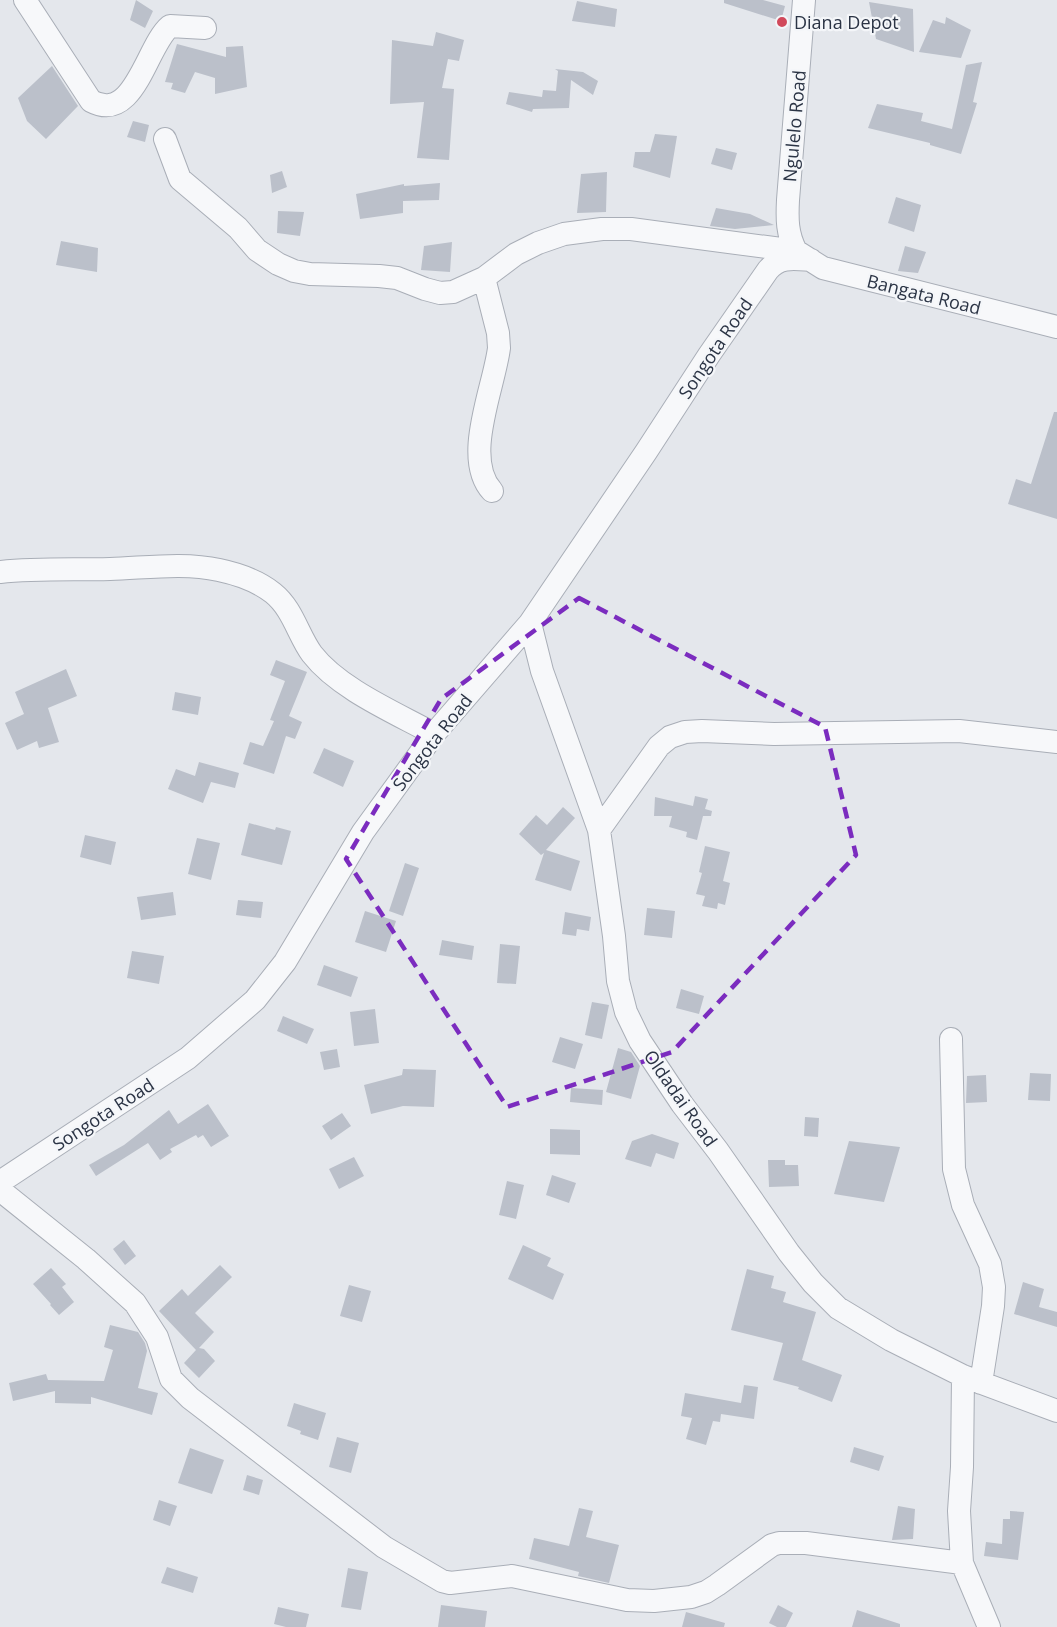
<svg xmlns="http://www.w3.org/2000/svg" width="1057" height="1627" font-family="'Open Sans',sans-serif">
	<rect width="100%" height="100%" fill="#e4e7ec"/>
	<!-- building -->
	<path fill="#bbc0ca" d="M136,0L153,11L145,28L130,20Z
		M724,0H763L785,6L781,21L724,3Z
		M577,1L617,9L615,27L572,21Z
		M869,2L913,9L914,52L876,39Z
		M946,17L971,30L961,58L919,52L933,20L945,24Z
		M436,32L464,40L459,61L448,59L442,88L454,89L449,160L417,158L424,102L390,104L392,40L433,46Z
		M177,44L226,57V47L243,46L247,87L215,94V78L195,72L185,93L171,89L173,83L165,82Z
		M982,62L973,102L977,103L961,154L930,145V143L868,128L877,104L923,113L921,121L952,129L966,65Z
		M52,66L78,106L46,139L27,121L18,98Z
		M555,69L583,72L598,81L593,95L571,80L569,108L533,109L532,112L506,104L509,92L542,97L543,90L556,91L558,71Z
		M133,121L149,125L145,142L127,137Z
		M655,134L677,136L670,178L633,167L635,152H650Z
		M716,148L737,153L732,170L711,164Z
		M282,171L287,187L272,193L270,175Z
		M607,172L606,212L577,213L581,174Z
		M440,183L439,200L403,201V213L360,219L356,194L404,184V186Z
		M896,197L921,205L914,232L888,223Z
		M716,208L750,214L774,225L735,229L710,226Z
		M278,211L304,212L300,236L277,233Z
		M61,241L98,248L97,272L56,265Z
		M452,242L450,272L421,270L424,246Z
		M905,246L926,252L918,273L898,271Z
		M1054,412H1057V519L1008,504L1016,479L1031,484Z
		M276,660L307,672L289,716L302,722L295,739L286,736L274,774L243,764L250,742L263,746L274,721L270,720L285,681L270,675Z
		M66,669L77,696L48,708L59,742L39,748L37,741L17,750L5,723L24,714L15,692Z
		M175,692L201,697L198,715L172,710Z
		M324,748L354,761L343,787L313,773Z
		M199,762L239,773L235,788L211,782L203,803L168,789L176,769L195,776Z
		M695,796L708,799L705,809L712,811L711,816H703L697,840L686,837L687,832L669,827L672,816H654L655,797L693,806Z
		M563,807L575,818L546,850L580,861L571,891L535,880L544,853L541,855L519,834L536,815L547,825Z
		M249,823L275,830L276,827L291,831L282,865L241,855Z
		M85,835L116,842L111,865L80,857Z
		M197,838L220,843L211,880L188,874Z
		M705,846L730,852L723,881L730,883L725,905L718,903L717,909L702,906L705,896L696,894L702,873L699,872Z
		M405,863L419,868L403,916L389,911Z
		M173,892L176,915L141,920L137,897Z
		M238,900L263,902L261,918L236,915Z
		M647,908L675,911L672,938L644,935Z
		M365,911L396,921L386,952L355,942Z
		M565,912L591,917L589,931L577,929L576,936L562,934Z
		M442,940L474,946L472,960L439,955Z
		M500,944L520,946L516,984L497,983Z
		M132,951L164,956L159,984L127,978Z
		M324,965L358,977L351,997L317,985Z
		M681,989L704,996L699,1014L676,1008Z
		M592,1002L609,1005L602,1039L585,1035Z
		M375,1009L379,1043L354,1046L350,1012Z
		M283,1016L314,1029L307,1044L277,1031Z
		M560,1037L583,1044L575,1069L552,1062Z
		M618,1048L631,1052L640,1066L631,1099L606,1092Z
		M337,1049L340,1067L324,1070L320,1052Z
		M403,1069L436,1070L434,1107L403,1106L371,1114L364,1085L402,1075Z
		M1030,1073L1051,1074L1050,1101L1028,1100Z
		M986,1075L987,1102L966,1103L967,1076Z
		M571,1088L603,1090L602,1105L570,1102Z
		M208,1104L229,1136L211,1147L203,1135L198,1138L196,1135L170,1149L172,1152L160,1160L148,1143L96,1176L89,1165L124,1145L169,1110L178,1124Z
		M342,1113L351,1126L331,1140L322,1126Z
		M805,1117L819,1118L818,1137L804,1136Z
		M550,1129L580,1130V1155L550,1154Z
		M652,1134L679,1143L674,1159L656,1153L651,1167L625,1159L632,1141Z
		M849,1141L900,1147L884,1202L834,1194Z
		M354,1157L364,1176L339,1189L329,1169Z
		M768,1160H785V1165H798L799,1186L769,1187Z
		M552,1175L576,1183L569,1203L546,1195Z
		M507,1181L524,1185L516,1219L499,1215Z
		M124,1240L136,1256L125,1265L113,1249Z
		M523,1245L551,1258L547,1266L564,1274L553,1300L508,1279Z
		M220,1265L232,1277L195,1313L214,1332L199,1348L204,1349L215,1361L199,1378L184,1363L196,1350L159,1311L182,1289L188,1296Z
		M51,1268L66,1284L62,1287L74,1302L59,1315L50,1305L51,1304L33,1284Z
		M747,1269L774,1276L771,1288L786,1292L783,1302L816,1312L802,1360L842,1375L832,1402L798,1389L799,1387L773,1380L783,1343L731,1330Z
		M1023,1282L1044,1289L1039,1307L1057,1312V1327L1014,1314Z
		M349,1285L371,1291L362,1322L340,1316Z
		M110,1325L138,1332L145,1343L147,1351L138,1388L158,1393L152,1415L91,1397V1404L55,1403V1391L13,1401L9,1383L46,1374L48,1380L104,1381L113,1350L104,1347Z
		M744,1385L758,1387L754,1419L721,1414L720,1422L713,1421L706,1445L686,1439L692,1418L681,1416L685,1393L741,1403Z
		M294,1403L326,1413L318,1440L300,1434L301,1431L287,1426Z
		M337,1437L359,1443L351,1473L329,1467Z
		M854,1447L884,1456L879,1471L850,1462Z
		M190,1448L224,1460L212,1494L178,1483Z
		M247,1475L263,1480L259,1495L243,1490Z
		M159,1500L177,1506L170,1526L153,1520Z
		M898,1506L915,1509L913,1539L892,1540Z
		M579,1508L593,1511L586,1537L619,1545L609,1583L578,1576L579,1572L529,1559L534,1538L569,1546Z
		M1010,1511L1024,1512L1018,1560L984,1556L986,1542L1002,1544L1003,1519H1010Z
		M167,1567L198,1577L193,1593L161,1583Z
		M348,1568L368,1572L361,1610L341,1607Z
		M441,1605L487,1611L485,1627H438Z
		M778,1605L793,1613L786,1627H777L769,1623Z
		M278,1607L309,1614L306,1627H286L274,1624Z
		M857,1610L900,1624V1627H852Z
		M686,1612L725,1623L724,1627H682Z"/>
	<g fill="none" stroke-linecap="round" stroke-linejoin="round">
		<defs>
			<path id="minor" d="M25,0L91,101C135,124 146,46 170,26L205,28
				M165,139L180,179L238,228L257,250L278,264L294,271L310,274L379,276L397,278L425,289L440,293L453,292L484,278L516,254L538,243L564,234L602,229H631L796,251L823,268L1057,327
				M796,251C787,234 787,219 788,200L804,0
				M484,278L498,333L499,348C494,388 462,458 492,491
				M0,572C36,568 74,570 110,569C145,568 184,562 219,570C238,574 258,581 273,593C293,609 298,635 312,654C339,689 396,713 434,734
				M530,623L542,671L599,830L614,936L618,981L626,1012L640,1041L682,1104L718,1151L789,1253L813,1283L838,1308L891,1340L963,1376L1057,1411
				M599,830L659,746L670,737L685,732L702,731L774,734L959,731L1057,742
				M951,1039L954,1169L963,1205L990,1264L994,1287L993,1306L981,1383
				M0,1182L188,1058L255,1000L285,962L363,832L434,734L530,623L646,452L709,355L768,270C780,256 794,259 811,260
				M0,1190L86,1259L135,1303L157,1337L171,1379L190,1398L384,1547L442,1581L450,1583L512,1576L627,1600L654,1601L691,1597L706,1592L717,1585L772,1545L779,1543H806L962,1563
				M963,1376L962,1467L959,1511L962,1563L989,1627"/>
		</defs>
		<!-- minor casing -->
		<use href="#minor" stroke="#a9aeb7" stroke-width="24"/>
		<!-- minor -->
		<use href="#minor" stroke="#f7f8fa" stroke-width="22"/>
	</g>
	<!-- marked area -->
	<path fill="none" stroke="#7b2cbf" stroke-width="4.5" stroke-dasharray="12 8" stroke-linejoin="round" d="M579,598L825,727L856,855L672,1052L507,1107L346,859L441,699Z"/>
	<!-- markers -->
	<circle fill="#d1495b" stroke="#f4f6f9" stroke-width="2" cx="782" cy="22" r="6"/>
	<g text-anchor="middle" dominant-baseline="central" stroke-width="4.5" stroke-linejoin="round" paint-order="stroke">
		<!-- poi labels -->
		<g font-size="18" fill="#2b3445" stroke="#f4f6f9" text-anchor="start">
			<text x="794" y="22">Diana Depot</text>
		</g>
		<!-- street labels -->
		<g font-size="18" fill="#2b3445" stroke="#f4f6f9">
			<text transform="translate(794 126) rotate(-85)">Ngulelo Road</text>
			<text transform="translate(924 294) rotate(14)">Bangata Road</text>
			<text transform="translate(715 348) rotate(-56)">Songota Road</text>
			<text transform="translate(432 742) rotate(-52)">Songota Road</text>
			<text transform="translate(681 1098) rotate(55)">Oldadai Road</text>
			<text transform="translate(103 1114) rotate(-33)">Songota Road</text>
		</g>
	</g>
</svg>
